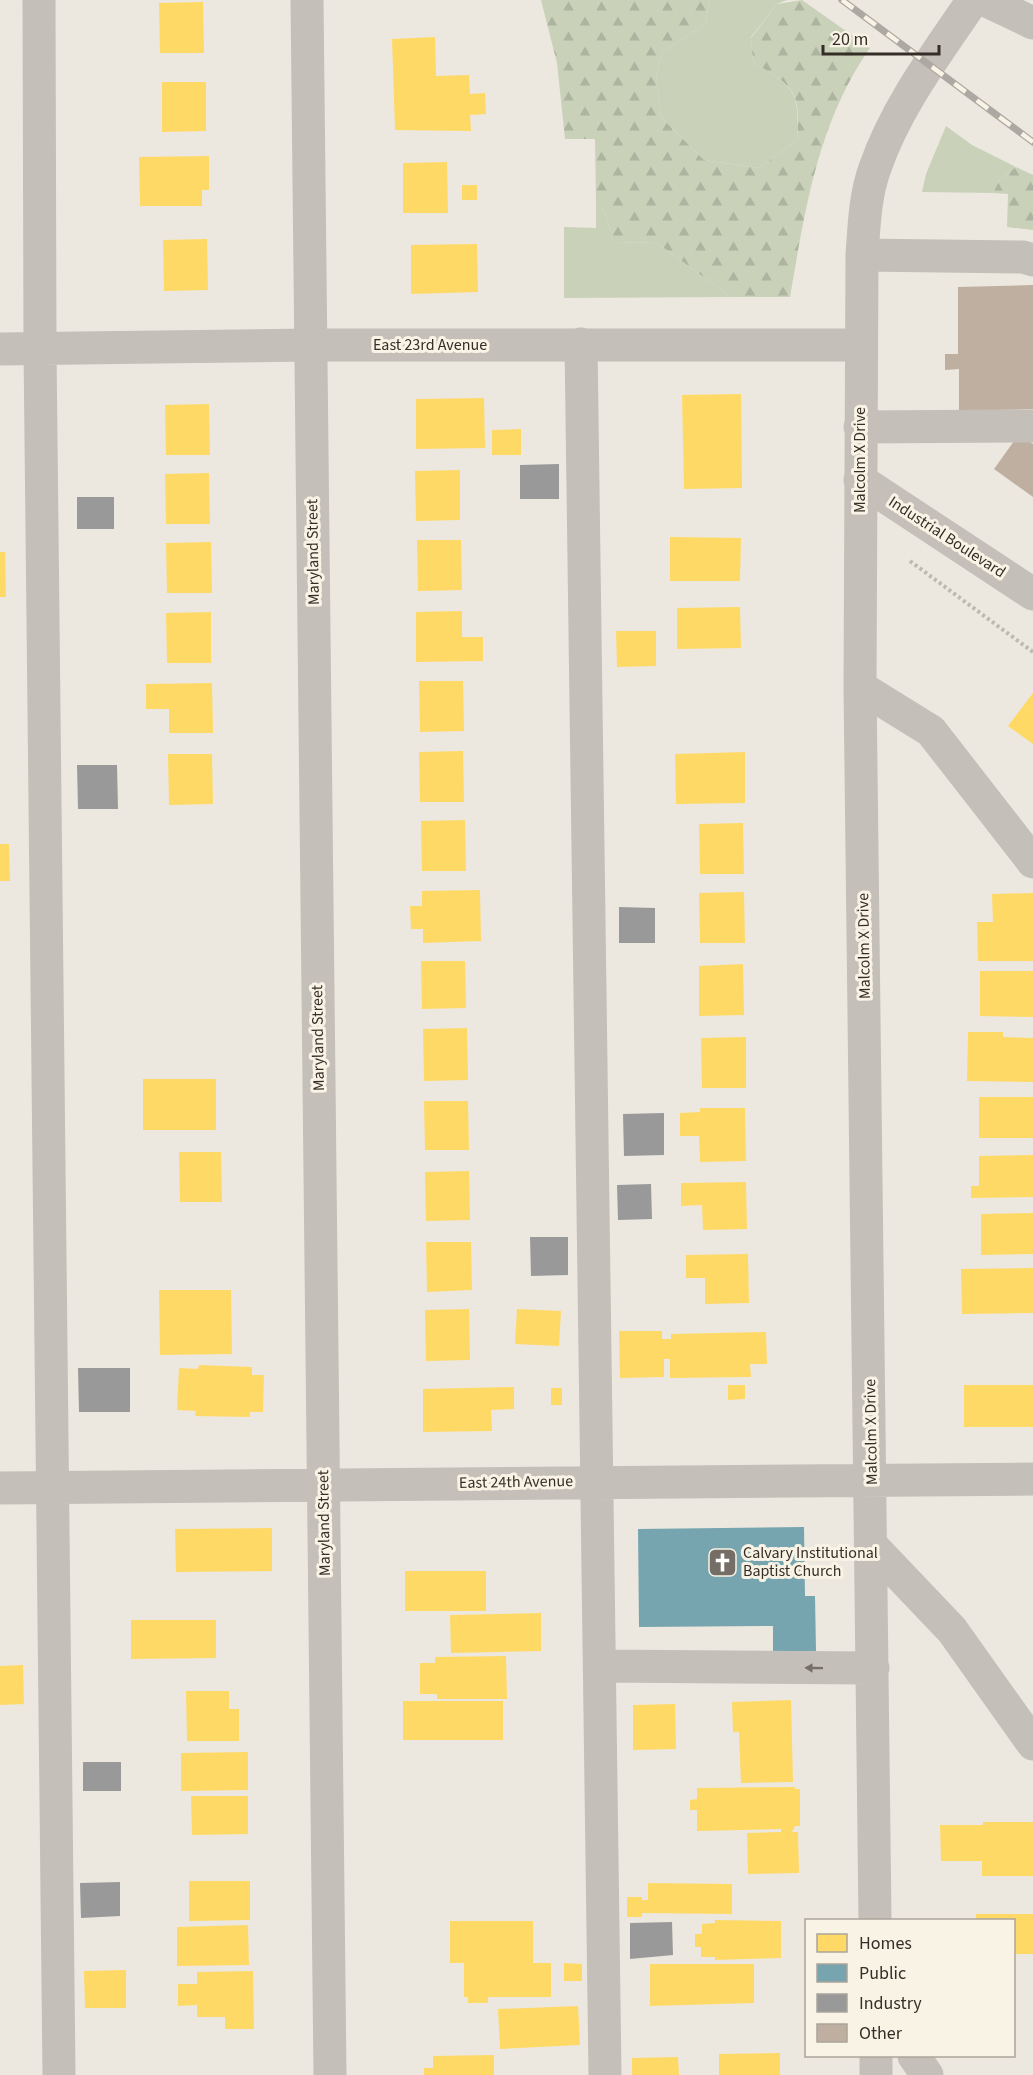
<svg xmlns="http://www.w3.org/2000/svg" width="1033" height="2075" font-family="'Source Sans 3',sans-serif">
	<defs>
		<pattern id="forest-firs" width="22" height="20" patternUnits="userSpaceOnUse" patternTransform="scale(1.5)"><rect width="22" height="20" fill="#c9d1b9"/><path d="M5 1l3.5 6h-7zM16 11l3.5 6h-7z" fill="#adb49f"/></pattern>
	</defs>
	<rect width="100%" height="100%" fill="#ece8df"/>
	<!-- green -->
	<path fill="#c9d1b9" d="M710,0H787L777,4L751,37L753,62C794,87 800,90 797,140L759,168L704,160L661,117L656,75L663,52L705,24Z
		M946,126L972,145L1016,167L1000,179L993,193L922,192L926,174Z
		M596,202L605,213L614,242L657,243L731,297L564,298V227L596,228Z"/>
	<!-- forest -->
	<path fill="url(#forest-firs)" d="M541,0H710L705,24L663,52L656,75L661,117L704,160L759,168L797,140C801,90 794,87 753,62L751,38L777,4L802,0L870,48C818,122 805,210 790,297H731L657,243L614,242L605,213L596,202L595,139H565L557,63Z
		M1016,167L1033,175V230L1007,227L1008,194L993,193L1000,179Z"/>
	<!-- homes -->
	<path fill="#ffd966" d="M203,2L204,53H160L159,3Z
		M435,37L436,76L469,75L470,94L485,93L486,114L470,115L471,131L395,130L392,39Z
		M162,82H206V131L162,132Z
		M209,156V190H202V206H140L139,157Z
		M447,162L448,213H403V163Z
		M462,185H477V200H462Z
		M207,239L208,290L164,291L163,240Z
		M477,244L478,292L411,294V245Z
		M741,394L742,488L684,489L682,395Z
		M484,398L485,448L416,449V399Z
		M209,404L210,455H166L165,405Z
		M521,429V455H492V430Z
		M460,470V520L416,521L415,471Z
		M209,473L210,524H166L165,474Z
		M670,537L741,538L740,581H670Z
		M417,540H461L462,590L418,591Z
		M211,542L212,593H167L166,543Z
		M0,552H5L6,597H0Z
		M740,607L741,648L677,649V608Z
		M462,611V637H483V661L416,662V612Z
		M211,612V663H167L166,613Z
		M616,631H656V666L617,667Z
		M419,681H463L464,731L420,732Z
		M212,683L213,733H169V709H146V684Z
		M1033,693V744L1008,726Z
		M463,751L464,802H420L419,752Z
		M745,752V803L676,804L675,754Z
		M168,754H212L213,804L169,805Z
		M465,820L466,871H422L421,821Z
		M743,823L744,874H700L699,824Z
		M0,844H9L10,881H0Z
		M480,890L481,941L423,943V929H411L410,906H422V891Z
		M744,892L745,943H700L699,893Z
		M1033,893V961H978L977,922H993L992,894Z
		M421,961H465L466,1008L422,1009Z
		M743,964L744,1015L699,1016V966Z
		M980,971H1033V1017L980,1016Z
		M467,1028L468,1080L424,1081L423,1029Z
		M968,1032H1003V1037L1033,1038V1082L967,1081Z
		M746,1037V1088H702L701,1038Z
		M143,1079H216V1130H143Z
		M979,1097H1033V1138H979Z
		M424,1101H468L469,1150H425Z
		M700,1108H745L746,1161L700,1162L699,1136H680V1113L700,1112Z
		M179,1152H221L222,1202H180Z
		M1033,1155V1197L971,1198V1186H979V1156Z
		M469,1171L470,1220L426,1221L425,1172Z
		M746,1182L747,1229L703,1230L702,1205L681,1206V1183Z
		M1033,1213V1254L981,1255V1214Z
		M426,1242H471L472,1290L427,1292Z
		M748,1254L749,1303L705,1304V1278H686V1255Z
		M1033,1268V1313L962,1314L961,1269Z
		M159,1290H231L232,1354L160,1355Z
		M469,1309L470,1360L426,1361L425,1310Z
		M517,1309L561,1311L559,1346L515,1344Z
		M619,1331H662V1339H671V1334L766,1332L767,1364H750L751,1377L670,1378V1359H664V1377L620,1378Z
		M199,1365L252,1367V1375H264L263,1412H250V1417L195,1416L196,1411L177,1410L179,1368L198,1369Z
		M728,1385H745V1399L728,1400Z
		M964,1385H1033V1427H964Z
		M514,1387V1409L491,1410L492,1431L423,1432V1389Z
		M551,1388H562V1405H551Z
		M272,1528V1571L176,1572L175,1529Z
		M405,1571H486V1611H405Z
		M541,1613V1651L451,1653L450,1615Z
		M131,1620H216V1658L131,1659Z
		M506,1656L507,1699H437V1694H420V1663H435V1657Z
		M23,1665L24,1704L0,1705V1666Z
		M186,1691H229V1709H239V1741H187Z
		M791,1700L793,1782L741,1783L739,1732H733L732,1702Z
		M403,1701H503V1740H403Z
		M675,1704L676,1749L633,1750V1705Z
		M248,1752V1790L181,1791V1753Z
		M795,1787V1789H800V1826H795L792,1832H798L799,1873L748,1874L747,1833L781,1832V1829L697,1831V1810H690V1800L697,1799V1788Z
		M191,1796H248V1834L192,1835Z
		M983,1822H1033V1876H982V1861H941L940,1825H983Z
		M189,1881H250V1920L189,1921Z
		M648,1883L732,1884V1914L642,1913V1917H627V1897H642V1900H648Z
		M976,1914H1033V1954H1014V1920H976Z
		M715,1920L781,1921V1958L715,1960V1957H701V1947H695V1934H702V1924L715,1923Z
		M450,1921H533V1963H551V1997H488V2003H468V1997H464V1963H450Z
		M248,1925L249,1965L177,1966V1927Z
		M564,1963L582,1964V1981H564Z
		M650,1964H754V2003L650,2006Z
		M126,1970V2008H85L84,1971Z
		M253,1971L254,2029H225V2017H197V2005L178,2006V1984H197V1972Z
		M578,2006L580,2045L500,2049L498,2009Z
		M780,2053V2075H719V2054Z
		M494,2055V2075H424V2068H433V2056Z
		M678,2057L679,2075H632V2058Z"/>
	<!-- public -->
	<path fill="#76a5af" d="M804,1527L805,1596H815L816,1651H773V1626L639,1627L638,1529Z"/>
	<!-- industry -->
	<path fill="#999" d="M559,464V499H520V465Z
		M77,497H114V529H77Z
		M77,765H117L118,809H78Z
		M619,907L655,908V943H619Z
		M664,1113V1155L624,1156L623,1114Z
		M651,1184L652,1219L618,1220L617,1185Z
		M530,1237H568V1275L531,1276Z
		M78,1368H130V1412H79Z
		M83,1762H121V1791H83Z
		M120,1882V1916L81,1918L80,1883Z
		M672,1922L673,1955L630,1959V1923Z"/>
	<!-- building -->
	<path fill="#bfafa1" d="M1033,285V409L959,411V369L945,370V354H958V287Z
		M1019,434L1033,444V497L994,469Z"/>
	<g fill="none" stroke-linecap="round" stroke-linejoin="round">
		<!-- path -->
		<path stroke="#bdb8b1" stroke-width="4" stroke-dasharray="3 3" stroke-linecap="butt" d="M910,561L1033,652"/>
		<!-- minor -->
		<path stroke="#c4bfb8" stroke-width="33" d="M39,0L40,348L59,2075
			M307,0L330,2075
			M985,0L1033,23
			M862,255L1023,257L1033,260
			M581,344L605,2075
			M0,349L311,345H860
			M860,427L1033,426
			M860,480L1033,594
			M860,687L931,731L1033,862
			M0,1488L1033,1479
			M872,1546L952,1630L1033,1744
			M601,1666L873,1668
			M875,1920L860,687L862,255C864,226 865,195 875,168C896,107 937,53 973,0
			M876,2056V2075
			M914,2056L927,2075"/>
		<defs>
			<path id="rail" d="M842,0L1033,142"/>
		</defs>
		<!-- rail casing -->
		<use href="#rail" stroke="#aca8a2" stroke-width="7"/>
		<!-- rail -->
		<use href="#rail" stroke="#f9f3e6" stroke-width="4.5" stroke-dasharray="14" stroke-linecap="butt"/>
	</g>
	<!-- one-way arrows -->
	<defs><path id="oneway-solid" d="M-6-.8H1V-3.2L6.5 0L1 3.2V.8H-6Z" transform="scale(1.5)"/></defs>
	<use fill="#756f68" href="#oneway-solid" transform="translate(814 1668) rotate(-179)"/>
	<!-- icons -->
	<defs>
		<symbol id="church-square" viewBox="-11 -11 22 22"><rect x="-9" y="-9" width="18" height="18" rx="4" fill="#756e67" stroke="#f9f3e6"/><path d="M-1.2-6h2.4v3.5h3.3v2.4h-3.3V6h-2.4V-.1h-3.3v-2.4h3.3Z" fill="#fff"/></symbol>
	</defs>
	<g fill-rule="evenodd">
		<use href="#church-square" x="706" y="1546" width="33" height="33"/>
	</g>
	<g text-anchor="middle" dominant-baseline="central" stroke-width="6" stroke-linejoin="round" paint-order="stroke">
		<!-- street labels -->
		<g font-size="16" fill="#352d27" stroke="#f9f3e6">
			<text x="430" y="345">East 23rd Avenue</text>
			<text transform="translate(860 460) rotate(-90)">Malcolm X Drive</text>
			<text transform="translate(947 537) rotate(33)">Industrial Boulevard</text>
			<text transform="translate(313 552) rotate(-91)">Maryland Street</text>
			<text transform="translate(864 946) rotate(-91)">Malcolm X Drive</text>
			<text transform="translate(318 1038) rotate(-91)">Maryland Street</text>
			<text transform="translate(871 1432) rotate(-91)">Malcolm X Drive</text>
			<text transform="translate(516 1482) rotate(-1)">East 24th Avenue</text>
			<text transform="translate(324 1523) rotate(-91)">Maryland Street</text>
		</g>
		<!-- poi labels -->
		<g font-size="16" fill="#352d27" stroke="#f9f3e6" text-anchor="start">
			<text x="743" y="1553">Calvary Institutional<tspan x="743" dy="18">Baptist Church</tspan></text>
		</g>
	</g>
	<!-- legend -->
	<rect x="805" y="1919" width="210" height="138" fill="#f9f3e6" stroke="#aba49a" stroke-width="1.5"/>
	<rect x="817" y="1934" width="30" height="18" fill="#ffd966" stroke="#aba49a" stroke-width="1.5"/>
	<text x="859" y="1949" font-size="18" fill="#352d27">Homes</text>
	<rect x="817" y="1964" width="30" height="18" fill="#76a5af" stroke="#aba49a" stroke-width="1.5"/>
	<text x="859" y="1979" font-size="18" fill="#352d27">Public</text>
	<rect x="817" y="1994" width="30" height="18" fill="#999999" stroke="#aba49a" stroke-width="1.5"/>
	<text x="859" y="2009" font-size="18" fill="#352d27">Industry</text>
	<rect x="817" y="2024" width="30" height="18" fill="#bfafa1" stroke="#aba49a" stroke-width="1.5"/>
	<text x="859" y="2039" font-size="18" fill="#352d27">Other</text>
	<!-- scale -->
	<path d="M823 45v9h116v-9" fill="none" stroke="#352d27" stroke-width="3"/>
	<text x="832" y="45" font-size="18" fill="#352d27" stroke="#f9f3e6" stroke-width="4.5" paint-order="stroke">20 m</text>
</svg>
